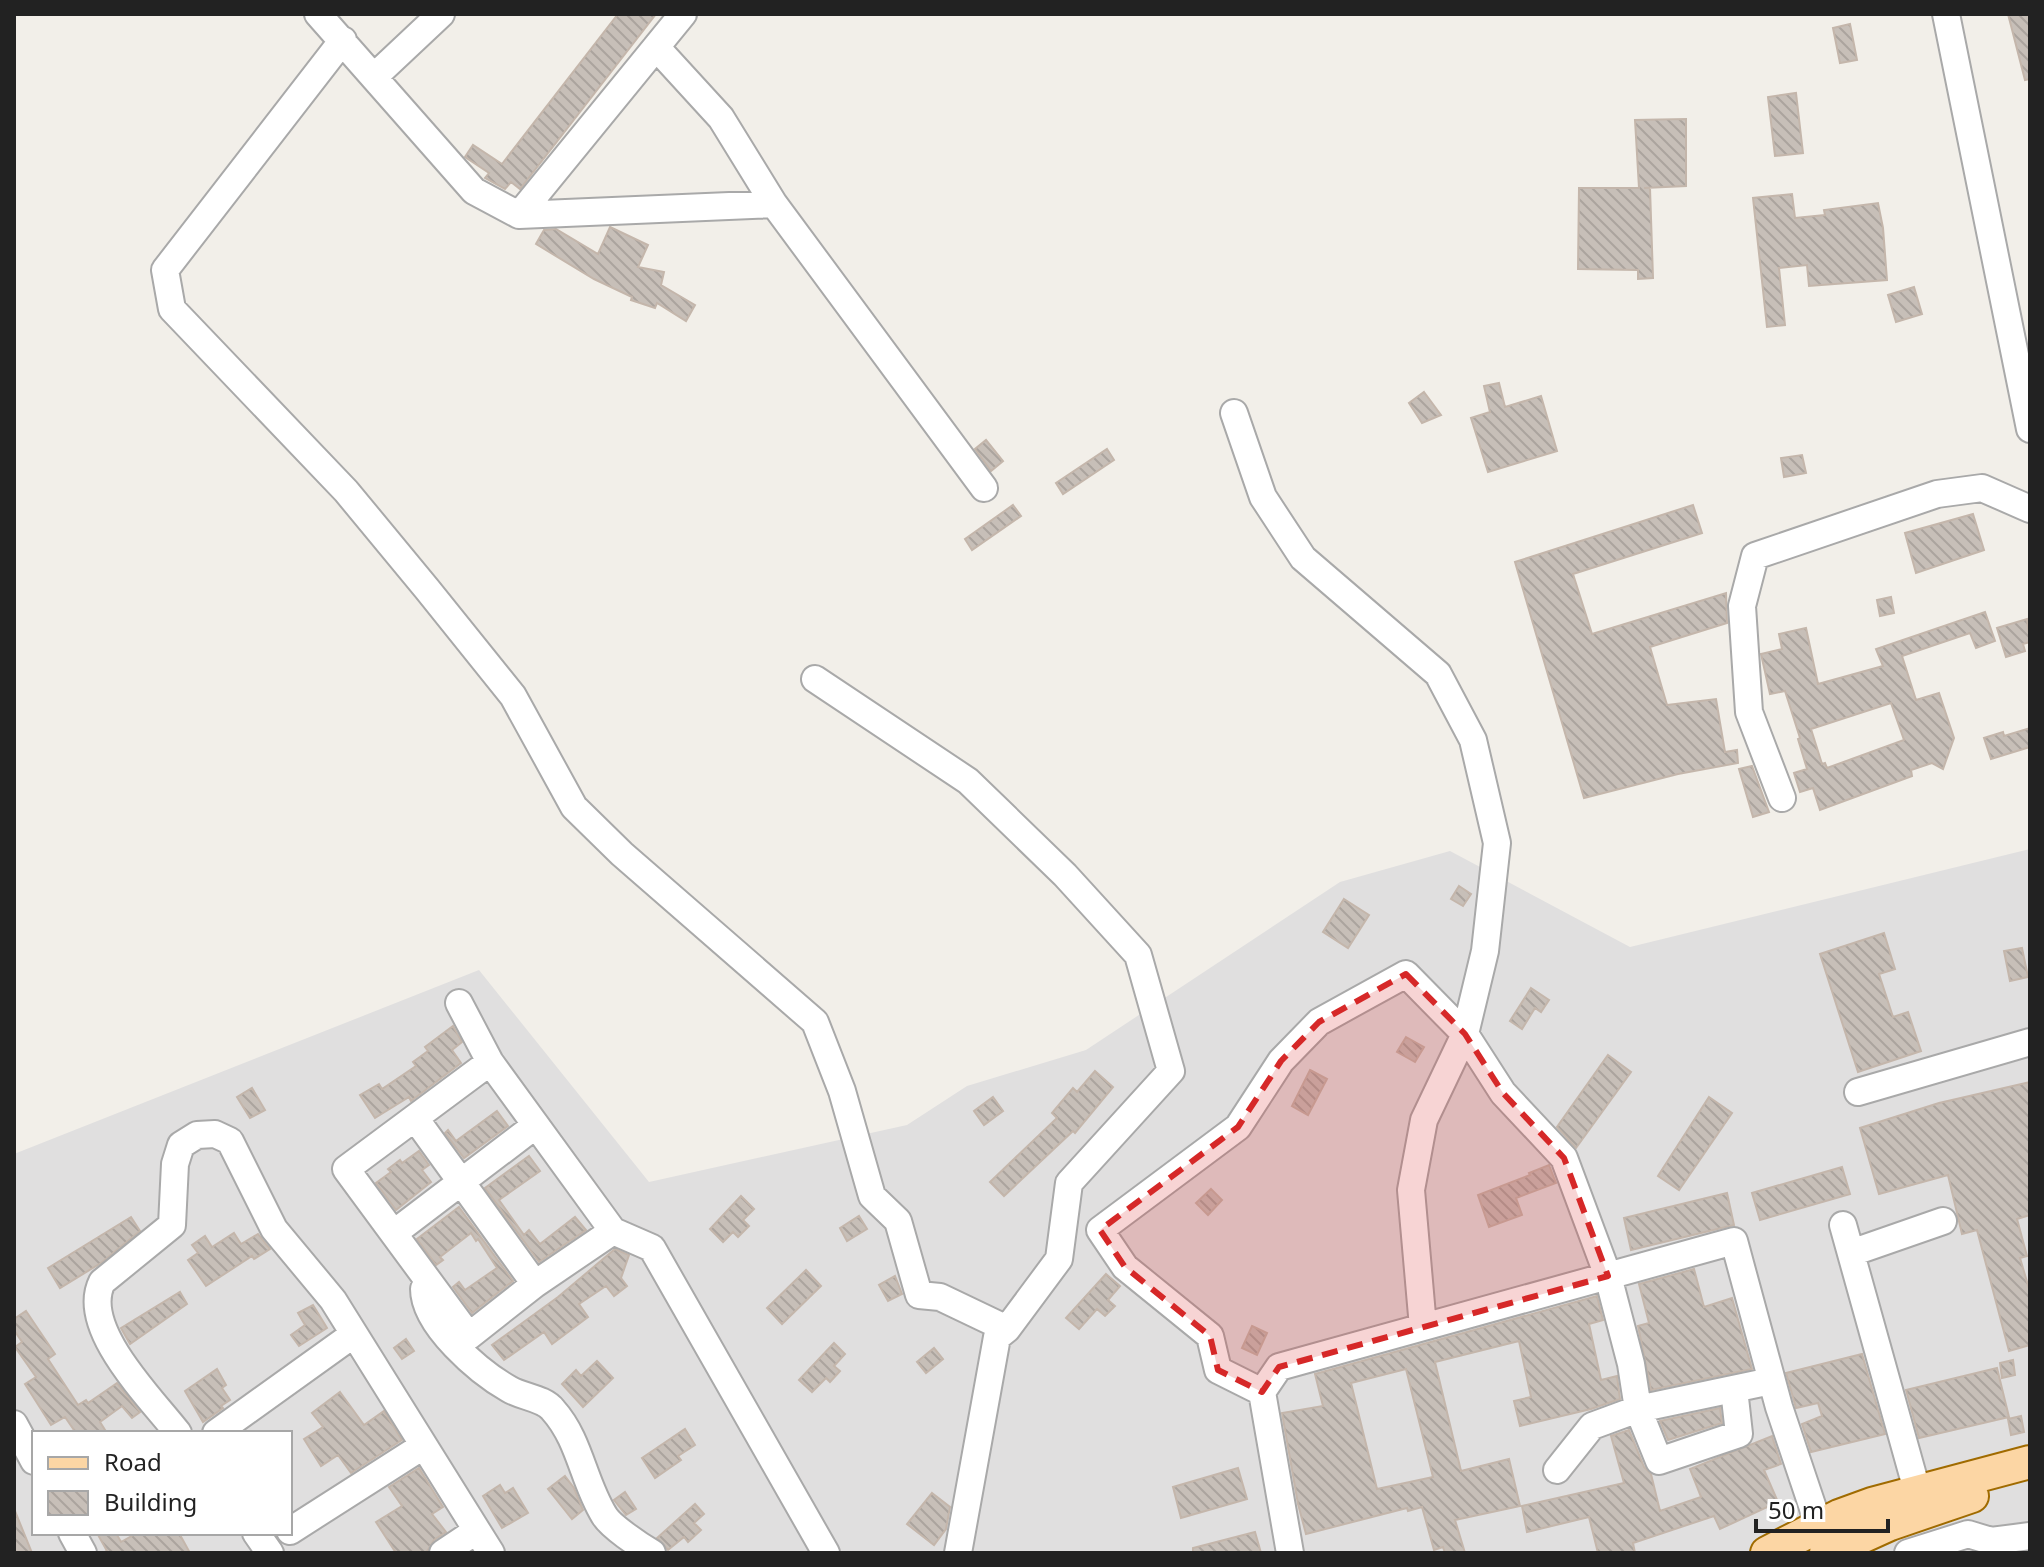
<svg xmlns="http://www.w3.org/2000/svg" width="2044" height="1567" font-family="'Noto Sans',sans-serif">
	<defs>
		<pattern id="building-back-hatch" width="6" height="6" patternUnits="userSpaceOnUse" patternTransform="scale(2)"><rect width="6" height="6" fill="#c7bfb8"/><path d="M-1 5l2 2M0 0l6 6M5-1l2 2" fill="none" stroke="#aba49e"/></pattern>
	</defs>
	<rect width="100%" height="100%" fill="#f2efe9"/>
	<!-- residential -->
	<path fill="#e0dfdf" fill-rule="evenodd" d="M2030,849V1553H14V1154L479,970L649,1182L907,1125L967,1086L1086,1050L1340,882L1450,851L1630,947ZM34,1433H290V1533H34Z"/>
	<!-- building -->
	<path fill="url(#building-back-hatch)" stroke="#c4b6ab" stroke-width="2" fill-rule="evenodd" d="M618,14H656L520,189L511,182L505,189L485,178L489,173L465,157L473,145L502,164Z
		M2008,14H2030V79L2025,80Z
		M1850,24L1857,60L1840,63L1833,28Z
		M1796,93L1803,153L1775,156L1768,97Z
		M1686,119V186L1644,188H1650L1653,278L1638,279V270L1578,269L1579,188H1639L1635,120Z
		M1792,194L1795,218L1825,215L1824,210L1878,203L1883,228L1887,280L1809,286L1807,265L1779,268L1785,325L1767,327L1753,198Z
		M610,227L648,245L638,267L664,272L661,285L695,305L686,321L657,303L655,308L631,300L632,297L594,279L536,244L544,230L556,229L598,254Z
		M1914,287L1922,314L1896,322L1888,295Z
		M1499,383L1505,407L1541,396L1557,451L1488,472L1471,418L1490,412L1484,386Z
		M1424,392L1441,415L1422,423L1409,403Z
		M986,440L1003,461L991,471L975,449Z
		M1107,449L1114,460L1063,494L1056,483Z
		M1802,455L1806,473L1784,477L1781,458Z
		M1013,505L1021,516L972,550L965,539Z
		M1693,505L1702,533L1573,574L1592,634L1726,593L1727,623L1650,647L1667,705L1716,699L1725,752L1737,750L1738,763L1678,774L1584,798L1515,562Z
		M1973,514L1984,550L1916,573L1905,533Z
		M1891,597L1894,613L1880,616L1877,600Z
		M1985,612L1995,641L1976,648L1970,633L1902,656L1916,700L1939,693L1954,738L1943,769L1932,763L1911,770L1912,776L1820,810L1813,788L1800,792L1794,773L1807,769L1798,739L1800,738L1785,691L1770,694L1761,654L1782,649L1779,634L1806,628L1818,684L1883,666L1876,649ZM1891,703L1904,740L1827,768L1825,763L1822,764L1811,729Z
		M2027,619L2030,642L2023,644L2025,651L2006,657L1997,628Z
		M2030,728V747L1991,759L1984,738L2003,732L2004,736Z
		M1752,766L1769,812L1753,817L1739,769Z
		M1459,886L1471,894L1463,906L1451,899Z
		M1344,899L1369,915L1348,948L1323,932Z
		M1884,933L1895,969L1879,974L1893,1017L1908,1012L1921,1051L1858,1072L1820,954Z
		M2022,948L2028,977L2010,981L2004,951Z
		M1531,988L1549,1000L1541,1012L1535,1008L1522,1029L1510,1021Z
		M453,1026L462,1042L452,1050L461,1063L411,1101L409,1097L375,1118L360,1095L379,1084L382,1089L416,1066L413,1062L428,1051L425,1047Z
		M1406,1037L1424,1047L1415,1062L1397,1052Z
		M1608,1055L1631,1072L1576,1148L1557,1127Z
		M1310,1070L1327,1079L1308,1115L1292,1106Z
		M1095,1071L1113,1087L1075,1133L1073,1131L1004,1196L990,1182L1057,1118L1052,1113L1073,1088L1077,1092Z
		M2030,1082V1215L2017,1219L2027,1256L2020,1258L2030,1292V1345L2009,1351L1977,1230L1962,1234L1948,1175L1879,1194L1860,1128L1939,1103Z
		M252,1088L265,1110L250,1118L237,1097Z
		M993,1097L1003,1111L984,1125L974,1111Z
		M1709,1097L1732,1113L1679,1190L1658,1176Z
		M497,1111L508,1126L464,1158L445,1133L448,1130L456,1141Z
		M419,1151L429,1165L422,1170L431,1182L396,1210L376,1183L391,1172L388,1169L400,1160L402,1163Z
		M529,1156L540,1171L499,1200L524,1235L529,1230L540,1244L575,1217L586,1230L539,1262L485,1188Z
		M1549,1165L1556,1183L1516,1198L1522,1215L1489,1227L1478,1195L1530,1175L1529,1173Z
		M1842,1167L1850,1194L1760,1220L1752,1193Z
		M1211,1189L1222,1200L1208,1215L1196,1203Z
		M1727,1193L1734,1225L1631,1250L1624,1218Z
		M741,1196L754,1209L743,1220L749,1226L738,1237L733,1232L723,1242L710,1229Z
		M459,1207L513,1281L472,1313L453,1287L459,1282L465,1290L497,1268L478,1239L476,1241L471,1233L440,1257L443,1260L436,1265L417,1239Z
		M859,1216L867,1229L847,1241L840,1228Z
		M131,1217L140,1231L101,1263L60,1288L48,1268Z
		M234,1233L241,1244L258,1234L270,1249L254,1259L252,1256L206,1286L188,1260L198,1253L192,1245L205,1236L212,1247Z
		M615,1249L629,1255L621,1278L627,1286L614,1296L606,1286L579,1304L588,1317L552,1344L544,1332L504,1360L492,1345L558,1297Z
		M1694,1269L1704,1307L1732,1298L1752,1369L1651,1390L1638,1326L1649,1323L1639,1284Z
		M806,1270L821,1286L782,1324L767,1308Z
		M1106,1274L1120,1286L1108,1300L1115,1306L1105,1316L1097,1309L1079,1329L1066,1318Z
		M895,1276L902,1294L888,1301L879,1285Z
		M180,1292L187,1304L130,1344L121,1328Z
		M1597,1296L1603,1320L1589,1324L1601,1380L1617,1376L1620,1399L1591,1409L1520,1426L1514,1401L1531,1397L1519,1341L1435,1362L1461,1471L1509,1459L1520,1506L1455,1520L1465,1553H1445L1443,1547L1434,1550L1422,1507L1408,1511L1407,1508L1306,1534L1298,1504L1282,1413L1323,1406L1315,1374ZM1406,1369L1433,1477L1377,1489L1351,1383Z
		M313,1305L327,1328L299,1346L291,1335L305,1325L298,1313Z
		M26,1311L55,1354L48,1359L78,1405L86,1400L88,1403L117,1383L140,1412L132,1418L122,1406L100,1422L107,1433H76L65,1417L51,1425L25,1384L36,1377L15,1347L22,1342L14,1330V1319Z
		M1252,1326L1267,1333L1257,1355L1242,1348Z
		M406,1339L414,1351L402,1359L394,1348Z
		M834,1343L845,1354L834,1366L840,1371L830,1382L826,1378L812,1392L799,1380Z
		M934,1348L943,1359L926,1373L917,1362Z
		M1862,1354L1885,1434L1811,1452L1802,1424L1822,1416L1818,1403L1796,1408L1786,1373Z
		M2013,1360L2015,1375L2002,1378L2000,1363Z
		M597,1361L613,1378L583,1407L562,1384L576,1370L581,1376Z
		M1997,1368L2009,1417L1919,1438L1906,1390Z
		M217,1369L226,1385L222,1388L230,1400L221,1406L223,1408L203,1422L185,1391Z
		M340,1392L364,1425L384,1411L402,1440L351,1473L338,1455L321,1466L304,1439L323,1427L312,1413Z
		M1720,1408L1722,1423L1668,1440L1660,1421Z
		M2021,1416L2024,1432L2011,1435L2008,1419Z
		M685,1429L695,1445L678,1456L681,1460L655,1478L642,1458Z
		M1629,1430L1644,1467L1651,1474L1660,1511L1701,1497L1690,1469L1772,1436L1781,1464L1764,1470L1778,1502L1720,1529L1714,1516L1633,1543L1635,1553H1598L1589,1517L1527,1532L1522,1506L1624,1483L1611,1436Z
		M419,1468L443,1507L432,1514L446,1532L434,1540L426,1553H396L376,1522L402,1506L389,1487Z
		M1238,1468L1247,1499L1181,1518L1173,1487Z
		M565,1476L574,1488L583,1510L572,1519L548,1489Z
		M500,1485L505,1493L513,1488L528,1513L502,1528L483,1496Z
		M625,1492L636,1509L626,1515L614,1500Z
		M932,1493L950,1507L946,1529L934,1545L907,1524Z
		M695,1504L704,1514L694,1523L701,1530L688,1542L684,1537L668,1550L657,1538Z
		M14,1511H15L32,1553H14Z
		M1255,1532L1261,1553H1193V1548Z
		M97,1533H116L121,1542L137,1533H179L190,1553H103L107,1551Z"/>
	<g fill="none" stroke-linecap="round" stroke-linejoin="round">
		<defs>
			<path id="minor" d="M318,14L474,191L519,215L774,204L984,488
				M1946,14L2030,429
				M343,40L165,270L172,309L346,491L427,589L513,696L574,807L622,854L815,1022L842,1091L872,1196L898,1221L919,1295L940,1297L1007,1329
				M656,47L721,118L774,204
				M375,76L441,14
				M519,215L683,14
				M1234,413L1263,497L1303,558L1438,674L1473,740L1497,843L1485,951L1465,1034L1424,1120L1411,1190L1423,1327
				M815,679L968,781L1065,875L1138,955L1171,1071L1069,1183L1059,1259L1007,1329L997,1337L958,1553
				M1782,798L1749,712L1742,606L1755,556L1937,494L1982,488L2030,509
				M459,1003L490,1062L613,1231L652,1248L826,1553
				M490,1062L346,1169L469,1336L535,1284L613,1231
				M1858,1092L2030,1042
				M415,1118L535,1284
				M1843,1225L1917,1490
				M394,1233L536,1125
				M1851,1253L1943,1221
				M424,1289C424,1325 479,1372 509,1389C522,1397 544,1398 553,1410C580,1440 583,1481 604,1515C610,1526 640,1546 652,1553
				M1262,1392L1218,1370L1210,1336L1125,1267L1100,1230L1238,1127L1281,1061L1319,1022L1406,974L1465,1034L1503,1093L1564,1158L1608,1276L1631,1364L1638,1409L1771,1381
				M14,1424L34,1461
				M178,1433C151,1398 79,1328 102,1282L172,1225L175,1164L181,1145L197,1135L215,1134L230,1141L274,1229L333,1300L491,1553
				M216,1433L354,1334
				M1557,1470L1592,1426L1638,1409L1659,1461L1739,1434L1734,1389
				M290,1531L423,1446
				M72,1533L83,1553
				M256,1533L270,1553
				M443,1553L476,1531
				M1290,1553L1262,1392L1279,1367L1734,1241L1779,1407L1819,1526
				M1908,1553L1968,1534L1991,1541L2030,1536"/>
			<path id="major" d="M1767,1553L1839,1516L1872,1504L2030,1462
				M1826,1553L1890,1524L1972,1496"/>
		</defs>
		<!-- minor casing -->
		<use href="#minor" stroke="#a9a9a9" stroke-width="30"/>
		<!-- major casing -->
		<use href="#major" stroke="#a06b00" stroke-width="36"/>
		<!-- minor -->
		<use href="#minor" stroke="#fff" stroke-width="26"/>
		<!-- major -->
		<use href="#major" stroke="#fcd6a4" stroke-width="32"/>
	</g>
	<!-- marked area -->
	<path fill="#d62828" fill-opacity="0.2" stroke="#d62828" stroke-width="6" stroke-dasharray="16 10" stroke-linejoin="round" d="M1406,974L1465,1034L1503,1093L1564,1158L1608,1276L1279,1367L1262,1392L1218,1370L1210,1336L1125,1267L1100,1230L1238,1127L1281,1061L1319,1022Z"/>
	<!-- border -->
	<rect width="2044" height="1567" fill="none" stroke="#222222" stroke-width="32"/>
	<!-- legend -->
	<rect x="32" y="1431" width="260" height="104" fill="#ffffff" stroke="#a7a7a7" stroke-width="2"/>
	<rect x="48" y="1457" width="40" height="12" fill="#fcd6a4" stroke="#a7a7a7" stroke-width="2"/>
	<text x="104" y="1471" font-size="24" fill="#222222">Road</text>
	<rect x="48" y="1491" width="40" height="24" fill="url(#building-back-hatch)" stroke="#a7a7a7" stroke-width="2"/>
	<text x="104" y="1511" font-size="24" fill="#222222">Building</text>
	<!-- scale -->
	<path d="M1756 1519v12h132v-12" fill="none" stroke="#222222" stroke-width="4"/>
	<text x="1768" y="1519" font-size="24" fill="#222222" stroke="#ffffff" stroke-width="6" paint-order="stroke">50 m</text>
</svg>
